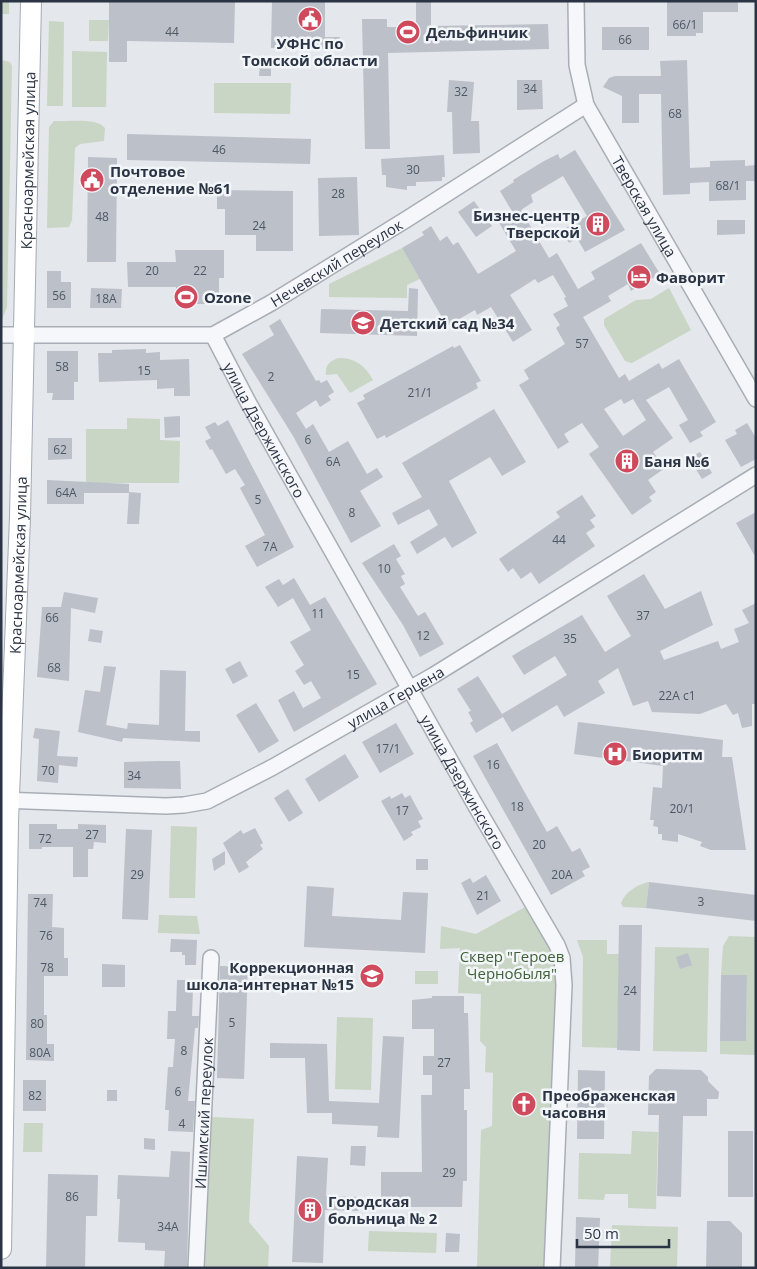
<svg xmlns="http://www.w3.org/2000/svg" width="757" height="1269" font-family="'Open Sans',sans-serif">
	<rect width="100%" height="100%" fill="#e4e7eb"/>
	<!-- green -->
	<path fill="#c9d5c5" d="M1,1H9V14H1Z
		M89,20H109L108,41H89Z
		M49,21L64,22L63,106H47Z
		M72,51L107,52L106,107H72Z
		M1,60L10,62L12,66L7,307L1,322Z
		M214,83H291L290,114L214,113Z
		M54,121C68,122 96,117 105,128L104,141L80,144L75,148L72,220L69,227L47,228L49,127Z
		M402,248L420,279L407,285V298L329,297V284Z
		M669,288L691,330L632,363L625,361L604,325V319L636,300L651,299Z
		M338,358C355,358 365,365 373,380L350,393L337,374L326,375C325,364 330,362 338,358Z
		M127,418L160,419V440L180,441L179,483H86V429H127Z
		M171,826L197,827L195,898H169Z
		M649,882L646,908L623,907L621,903C626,891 637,885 649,882Z
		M527,906L552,947L559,976L546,1268H477L481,1130L492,1126L493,1073L485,1072L486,1047L480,1041L481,994L458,993L460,948L440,949L441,926L476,934Z
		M159,915L197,916L200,934L158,933Z
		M729,936L756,937V1055L720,1054V1041H746L747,975H721L723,946Z
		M577,940H607V954H619L617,1048L582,1047L583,957Z
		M655,947L709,948L707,1052L653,1051Z
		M415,971H438V984H415Z
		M337,1017L373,1018L371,1090L335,1089Z
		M212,1117L254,1119L249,1222L269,1246L268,1268H205Z
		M24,1123H43L42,1152H23Z
		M632,1131L658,1132L656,1209L628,1208V1194H605L604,1200L578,1199L579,1153L631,1154Z
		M612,1225L678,1227L677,1268H610Z
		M369,1231L437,1233L436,1253L368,1251Z"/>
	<!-- building -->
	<path fill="#bbc0c9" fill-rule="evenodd" d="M109,1H235L234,43L127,41V62H109Z
		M272,1H325V37H340L339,49L271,48Z
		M416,1H431V26L548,24L549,49L388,53L390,149H365L362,19H387V27H416Z
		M667,1H738V12H703V33H696V36H667Z
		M602,27H649V50H602Z
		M687,60L690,168L710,167V161L745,160V166L756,165V181H746V200L709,201V182L690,183V194L663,195L661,94H639V123H622V96L603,87L609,78L615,76H661L660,61Z
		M260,64H271V76H259Z
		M449,80L474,82L471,121H479L480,153L453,154L452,112H447Z
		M517,80H542L543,109L517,110Z
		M127,134L311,139L310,164L127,160Z
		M575,150L625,230L585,252L577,238L569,243L562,230L587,216L563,176L531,195L533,202L521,210L549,258L557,253L578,289L595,279L591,272L641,243L660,274L631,291L628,284L608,296L611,301L583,317L619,378L625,374L629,381L659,363L662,369L679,359L716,422L700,432L703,436L690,443L679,425L688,420L669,387L646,400L673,438L653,452L665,468L648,480L656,492L649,497L652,501L632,515L589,454L599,447L582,423L564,434L569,442L558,449L519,385L529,379L524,370L565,344L556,328L560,325L553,314L568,306L564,298L566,297L553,275L538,283L535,279L510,295L532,330L513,342L491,307L477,315L475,310L447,326L402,248L424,235L422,232L431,226L440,241L447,236L453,245L458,242L478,274L516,251L498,221L513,213L500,191L514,182L513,180L544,161L558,154L560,159ZM621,399L624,404L633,399L646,420L623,436L604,409Z
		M444,155L445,177H442V181L416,182V186H407V190L386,187V175H382L381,159Z
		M88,157L117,158L116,262H87Z
		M357,177L359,235L319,236L318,178Z
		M217,190L293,191V251H256V235H225V209H217Z
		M474,201L492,226L476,237L458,212Z
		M717,220H745V234L717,235Z
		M175,250H224V278H219V304H176V287H128L127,262H176Z
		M47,271H61V282H71V308H47Z
		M91,288L122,289L121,308H90Z
		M409,288L418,289L417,336L320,333L321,309L408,311Z
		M280,319L316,381L319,380L321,383L327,380L334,392L328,396L331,400L320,407L316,400L296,413L306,429L313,424L329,452L348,441L367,474L377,468L383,477L360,491L381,526L351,543L293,436L242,354L274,335L269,326Z
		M460,345L481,381L476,383L478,388L386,438L385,435L377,439L357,403L365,399L363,395L453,346L454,348Z
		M146,349V353L160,352V360L189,359L190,396H174V388L157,389V380L99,382L98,353H112V350Z
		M47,351H78V382H74V400H52L53,393H47Z
		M494,409L526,462L502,476L490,457L449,481L477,533L452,548L445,537L417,554L410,542L438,525L429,509L398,525L392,513L422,497L402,463Z
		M180,416V437L165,438L164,417Z
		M228,420L294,547L257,567L245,546L265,535L240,488L245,485L235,469L226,474L212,449L210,450L205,441L211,438L205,427L215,422L218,426Z
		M747,423L756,438V459L741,467L725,440L737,434L735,430Z
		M48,438H72V459L48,460Z
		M700,452L712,473L702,479L689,458Z
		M47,480L129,484V492L141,493L139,524H127L129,493H84V504H47Z
		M582,495L596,516L590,520L595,527L586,533L595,546L539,584L531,572L521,579L513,568L508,572L499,559L560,517L556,512Z
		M756,512V558L736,523Z
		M394,544L401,556L396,559L405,574L401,576L405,584L400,587L418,616L425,612L444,644L420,657L403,625L362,563Z
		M644,574L665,609L701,591L713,625L660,651L664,660L718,641L721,649L739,642L734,629L749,623L742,610L756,603V704H752V726L742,728L738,713L733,715L726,704L700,714L652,712L648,701L633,706L618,668L598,681L605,693L564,717L557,705L512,732L503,717L476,733L470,723L473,721L468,712L471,711L457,689L478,676L502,714L567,675L555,656L524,675L512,656L520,651L582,615L605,652L631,636L607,596Z
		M294,578L310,605L325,597L377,684L294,732L278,700L294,691L303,708L321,698L311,681L304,685L295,671L304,665L290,642L311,630L293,598L278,607L265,587L279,579L283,585Z
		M64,592L98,598L95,613L71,608L69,681L37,677L42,607H61Z
		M90,629L103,631L101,643L88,641Z
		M240,661L248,676L233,684L225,669Z
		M104,666L116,667L106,725L127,729L128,723L159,725L160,670L186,671L185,731H200V742L123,738L122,742L78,732L85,690L100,692Z
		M256,703L279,741L259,753L236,715Z
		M578,722L723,740L722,757H732L746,850H711L700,846L702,842L678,834V842L662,840V834H658V827L653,826L654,820H650L653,787L662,788L663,766L574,754Z
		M396,723L414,754L380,773L362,742Z
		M35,728L60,731L57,756L78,757L77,767L59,765L58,783L37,781L39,739L33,738Z
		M497,743L547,832L557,826L572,852L580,848L590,867L582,871L585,876L551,895L473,756Z
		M345,754L359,777L319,802L305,779Z
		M158,761H180L181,789L124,788V762Z
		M288,789L303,813L289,822L274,798Z
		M402,793L405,798L410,795L423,819L418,821L421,827L411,832L413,835L404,841L381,801L390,796L391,799Z
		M29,824H57V829H78V824L106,825V843L94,842L93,849H88V877H73V847H42V849H29Z
		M255,828L263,843L260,845L263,849L246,862L249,867L239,873L223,843L241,830L243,834Z
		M126,829L152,830L148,920L122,919Z
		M225,851V864L214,871L212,859Z
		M416,859H428V870H416Z
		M486,875L501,901L477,915L461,883L470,878L473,883Z
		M649,882L756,895V921L646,908Z
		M307,886L334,888L332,916L401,920L403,892L428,893L425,953L304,947Z
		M28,894H53L52,927L64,928V958H68V976H44V1015H47V1044H54V1061L26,1060Z
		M619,925H642L640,1051L617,1050Z
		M171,939L197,940L196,965H185V955H182V952H170Z
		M688,953L692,965L680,969L676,957Z
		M102,964L125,965V987H102Z
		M220,966L248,967L244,1079L217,1078Z
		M721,975H747L746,1041H720Z
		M177,980H186V989H193L192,1016H199L198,1028H195L188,1101H195L193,1132L168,1131L169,1110H165L168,1067H173L175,1039H167L168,1011H176Z
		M432,996H464V1013H468L470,1089H464V1110H467V1181H463L462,1207H381V1172H422L421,1095H432V1075H423V1056H434V1029H412V1000L432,998Z
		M383,1036L404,1037L399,1138L377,1137L378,1126L332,1124V1113H307L305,1058H270V1043L327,1044L329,1101L379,1103Z
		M656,1069L701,1070L708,1077V1081L719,1092L718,1099H707V1116H683L681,1197L657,1196L659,1115H648L649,1076Z
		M578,1070L605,1071L604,1139H577Z
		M23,1080H46V1111H23Z
		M107,1090H117V1101H107Z
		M517,1095L531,1096V1109H517Z
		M728,1131H753V1197H728Z
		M144,1138L155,1139V1150L144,1149Z
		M351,1146H366L365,1166L350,1165Z
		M171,1151L190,1152L187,1268H164L165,1251L145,1250V1243L118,1242L120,1199H117L118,1175L169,1177Z
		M297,1156L328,1158L326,1196L359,1197L358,1211L325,1210L323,1263L292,1262Z
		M48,1174L98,1175L97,1216H86L85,1268H46Z
		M576,1217L600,1218L598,1268H575Z
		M707,1221H730L742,1233V1268H706Z
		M446,1233L460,1234L459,1252H445Z"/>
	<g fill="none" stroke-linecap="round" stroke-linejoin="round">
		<defs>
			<g id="minor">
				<path id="s1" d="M576,1L577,65L586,105L756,399"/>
				<path id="s2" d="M1,335H213L271,303L407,219L586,105"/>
				<path id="s3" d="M213,335L248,402L473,801L557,945L562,958L564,985L552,1268"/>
				<path id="s4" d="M1,800L166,806L184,805L207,801L273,767L434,675L756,475"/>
				<path id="s5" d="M196,1268L211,958"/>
			</g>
			<g id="major">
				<path id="s6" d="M1,1249L8,822L20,517L31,1"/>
			</g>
		</defs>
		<!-- minor casing -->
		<use href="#minor" stroke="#a9aeb6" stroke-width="18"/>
		<!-- major casing -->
		<use href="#major" stroke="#a3abb7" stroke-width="22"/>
		<!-- minor -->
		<use href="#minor" stroke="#f6f7fa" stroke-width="15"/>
		<!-- major -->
		<use href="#major" stroke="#fff" stroke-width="20"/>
	</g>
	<!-- icons -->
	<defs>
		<symbol id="civic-disc" viewBox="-11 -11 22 22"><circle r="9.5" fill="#cf4a5d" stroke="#f3f6f9"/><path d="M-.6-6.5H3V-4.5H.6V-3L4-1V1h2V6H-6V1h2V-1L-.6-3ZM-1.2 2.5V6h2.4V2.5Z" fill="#fff"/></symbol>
		<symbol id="stadium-disc" viewBox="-11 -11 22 22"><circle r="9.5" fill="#cf4a5d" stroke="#f3f6f9"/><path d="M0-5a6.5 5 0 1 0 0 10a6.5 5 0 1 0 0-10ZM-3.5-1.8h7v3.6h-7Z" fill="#fff"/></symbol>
		<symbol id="building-disc" viewBox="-11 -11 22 22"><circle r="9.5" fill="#cf4a5d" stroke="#f3f6f9"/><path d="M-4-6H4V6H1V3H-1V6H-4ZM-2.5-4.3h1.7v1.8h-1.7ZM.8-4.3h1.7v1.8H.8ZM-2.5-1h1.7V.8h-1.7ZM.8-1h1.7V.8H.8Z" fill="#fff"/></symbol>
		<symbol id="hotel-disc" viewBox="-11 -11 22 22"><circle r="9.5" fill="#cf4a5d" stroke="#f3f6f9"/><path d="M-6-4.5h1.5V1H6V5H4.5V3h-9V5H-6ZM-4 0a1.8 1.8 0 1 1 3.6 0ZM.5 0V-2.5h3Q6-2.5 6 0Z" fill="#fff"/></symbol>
		<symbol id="school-disc" viewBox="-11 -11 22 22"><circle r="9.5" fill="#cf4a5d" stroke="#f3f6f9"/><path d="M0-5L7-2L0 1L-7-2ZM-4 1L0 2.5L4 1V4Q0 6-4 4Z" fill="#fff"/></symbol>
		<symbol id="hospital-disc" viewBox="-11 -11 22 22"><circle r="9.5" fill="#cf4a5d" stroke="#f3f6f9"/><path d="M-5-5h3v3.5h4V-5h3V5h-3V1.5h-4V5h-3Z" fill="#fff"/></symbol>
		<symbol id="church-disc" viewBox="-11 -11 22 22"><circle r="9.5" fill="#cf4a5d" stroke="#f3f6f9"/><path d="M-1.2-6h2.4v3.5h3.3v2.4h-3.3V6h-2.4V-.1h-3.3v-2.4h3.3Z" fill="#fff"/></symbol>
	</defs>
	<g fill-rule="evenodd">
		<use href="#civic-disc" x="296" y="5" width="28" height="28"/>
		<use href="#stadium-disc" x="394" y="18" width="28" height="28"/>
		<use href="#civic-disc" x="78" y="166" width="28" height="28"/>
		<use href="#building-disc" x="584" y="210" width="28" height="28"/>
		<use href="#hotel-disc" x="625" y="263" width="28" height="28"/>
		<use href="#stadium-disc" x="172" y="283" width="28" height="28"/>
		<use href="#school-disc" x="349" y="309" width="28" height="28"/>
		<use href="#building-disc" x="613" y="447" width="28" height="28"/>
		<use href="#hospital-disc" x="601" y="740" width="28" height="28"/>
		<use href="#school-disc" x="358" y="962" width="28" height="28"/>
		<use href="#church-disc" x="510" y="1090" width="28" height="28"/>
		<use href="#building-disc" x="296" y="1196" width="28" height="28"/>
	</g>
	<g text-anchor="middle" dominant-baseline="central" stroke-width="5" stroke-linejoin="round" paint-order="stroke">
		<!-- number labels -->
		<g font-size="12" fill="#4f5765">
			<text x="685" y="24">66/1</text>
			<text x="172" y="31">44</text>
			<text x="625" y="39">66</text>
			<text x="530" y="88">34</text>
			<text x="461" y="91">32</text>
			<text x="675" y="113">68</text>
			<text x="219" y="149">46</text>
			<text x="413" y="169">30</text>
			<text x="728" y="185">68/1</text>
			<text x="338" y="193">28</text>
			<text x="102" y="216">48</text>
			<text x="259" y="225">24</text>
			<text x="152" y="270">20</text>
			<text x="200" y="270">22</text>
			<text x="59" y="295">56</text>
			<text x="106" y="298">18А</text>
			<text x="582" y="343">57</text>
			<text x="62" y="366">58</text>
			<text x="144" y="370">15</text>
			<text x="271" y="376">2</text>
			<text x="420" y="392">21/1</text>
			<text x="308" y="439">6</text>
			<text x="60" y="449">62</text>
			<text x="333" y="461">6А</text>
			<text x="66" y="492">64А</text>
			<text x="258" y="499">5</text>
			<text x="352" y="512">8</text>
			<text x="559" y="539">44</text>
			<text x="270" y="546">7А</text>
			<text x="384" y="568">10</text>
			<text x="318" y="613">11</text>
			<text x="643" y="615">37</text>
			<text x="52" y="617">66</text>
			<text x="423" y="635">12</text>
			<text x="570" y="638">35</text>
			<text x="54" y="667">68</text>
			<text x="353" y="674">15</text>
			<text x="677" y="695">22А с1</text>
			<text x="388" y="748">17/1</text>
			<text x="493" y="764">16</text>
			<text x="48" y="770">70</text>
			<text x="134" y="775">34</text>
			<text x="517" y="806">18</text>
			<text x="682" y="808">20/1</text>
			<text x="402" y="810">17</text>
			<text x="92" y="834">27</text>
			<text x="45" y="838">72</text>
			<text x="539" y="844">20</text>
			<text x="137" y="874">29</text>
			<text x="562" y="874">20А</text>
			<text x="483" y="895">21</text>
			<text x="701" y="901">3</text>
			<text x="40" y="902">74</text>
			<text x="46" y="935">76</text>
			<text x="47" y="967">78</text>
			<text x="630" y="990">24</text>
			<text x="232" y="1022">5</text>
			<text x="37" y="1023">80</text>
			<text x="184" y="1050">8</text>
			<text x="40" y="1052">80А</text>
			<text x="444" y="1062">27</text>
			<text x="178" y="1091">6</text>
			<text x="35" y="1095">82</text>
			<text x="182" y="1123">4</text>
			<text x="449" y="1172">29</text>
			<text x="72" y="1196">86</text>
			<text x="168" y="1226">34А</text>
		</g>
		<!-- poi labels -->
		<g font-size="15" font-weight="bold" fill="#2b3444" stroke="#f3f6f9" text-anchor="start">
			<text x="426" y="32">Дельфинчик</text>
			<text x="310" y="43" text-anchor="middle">УФНС по<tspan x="310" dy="17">Томской области</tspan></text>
			<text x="110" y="171">Почтовое<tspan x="110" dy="17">отделение №61</tspan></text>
			<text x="580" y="215" text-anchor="end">Бизнес-центр<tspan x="580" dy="17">Тверской</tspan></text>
			<text x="656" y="277">Фаворит</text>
			<text x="204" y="297">Ozone</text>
			<text x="380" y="323">Детский сад №34</text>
			<text x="644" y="461">Баня №6</text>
			<text x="632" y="754">Биоритм</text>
			<text x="354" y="967" text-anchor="end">Коррекционная<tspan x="354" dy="17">школа-интернат №15</tspan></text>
			<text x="542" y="1095">Преображенская<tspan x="542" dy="17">часовня</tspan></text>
			<text x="328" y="1201">Городская<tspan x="328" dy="17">больница № 2</tspan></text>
		</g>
		<!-- street labels -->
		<g font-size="15" fill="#2b3444" stroke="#f3f6f9">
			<text stroke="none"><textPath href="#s6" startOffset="1089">Красноармейская улица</textPath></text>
			<text stroke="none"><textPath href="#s1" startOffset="222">Тверская улица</textPath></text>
			<text stroke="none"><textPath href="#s2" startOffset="355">Нечевский переулок</textPath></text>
			<text stroke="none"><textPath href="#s3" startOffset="108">улица Дзержинского</textPath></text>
			<text stroke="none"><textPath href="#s6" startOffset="684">Красноармейская улица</textPath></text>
			<text stroke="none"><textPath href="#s4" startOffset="422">улица Герцена</textPath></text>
			<text stroke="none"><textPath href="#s3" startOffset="512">улица Дзержинского</textPath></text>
			<text stroke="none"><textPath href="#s5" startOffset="155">Ишимский переулок</textPath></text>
		</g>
		<!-- park labels -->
		<g font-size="15" fill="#3f6038" stroke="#f3f6f9">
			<text x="512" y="956">Сквер "Героев<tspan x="512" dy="17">Чернобыля"</tspan></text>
		</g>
	</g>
	<!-- border -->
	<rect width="757" height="1269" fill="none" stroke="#2b3444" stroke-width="5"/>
	<!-- scale -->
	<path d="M577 1239v8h92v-8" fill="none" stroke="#2b3444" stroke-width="2.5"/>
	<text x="584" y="1239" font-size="15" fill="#2b3444" stroke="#f3f6f9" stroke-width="4" paint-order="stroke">50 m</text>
</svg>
